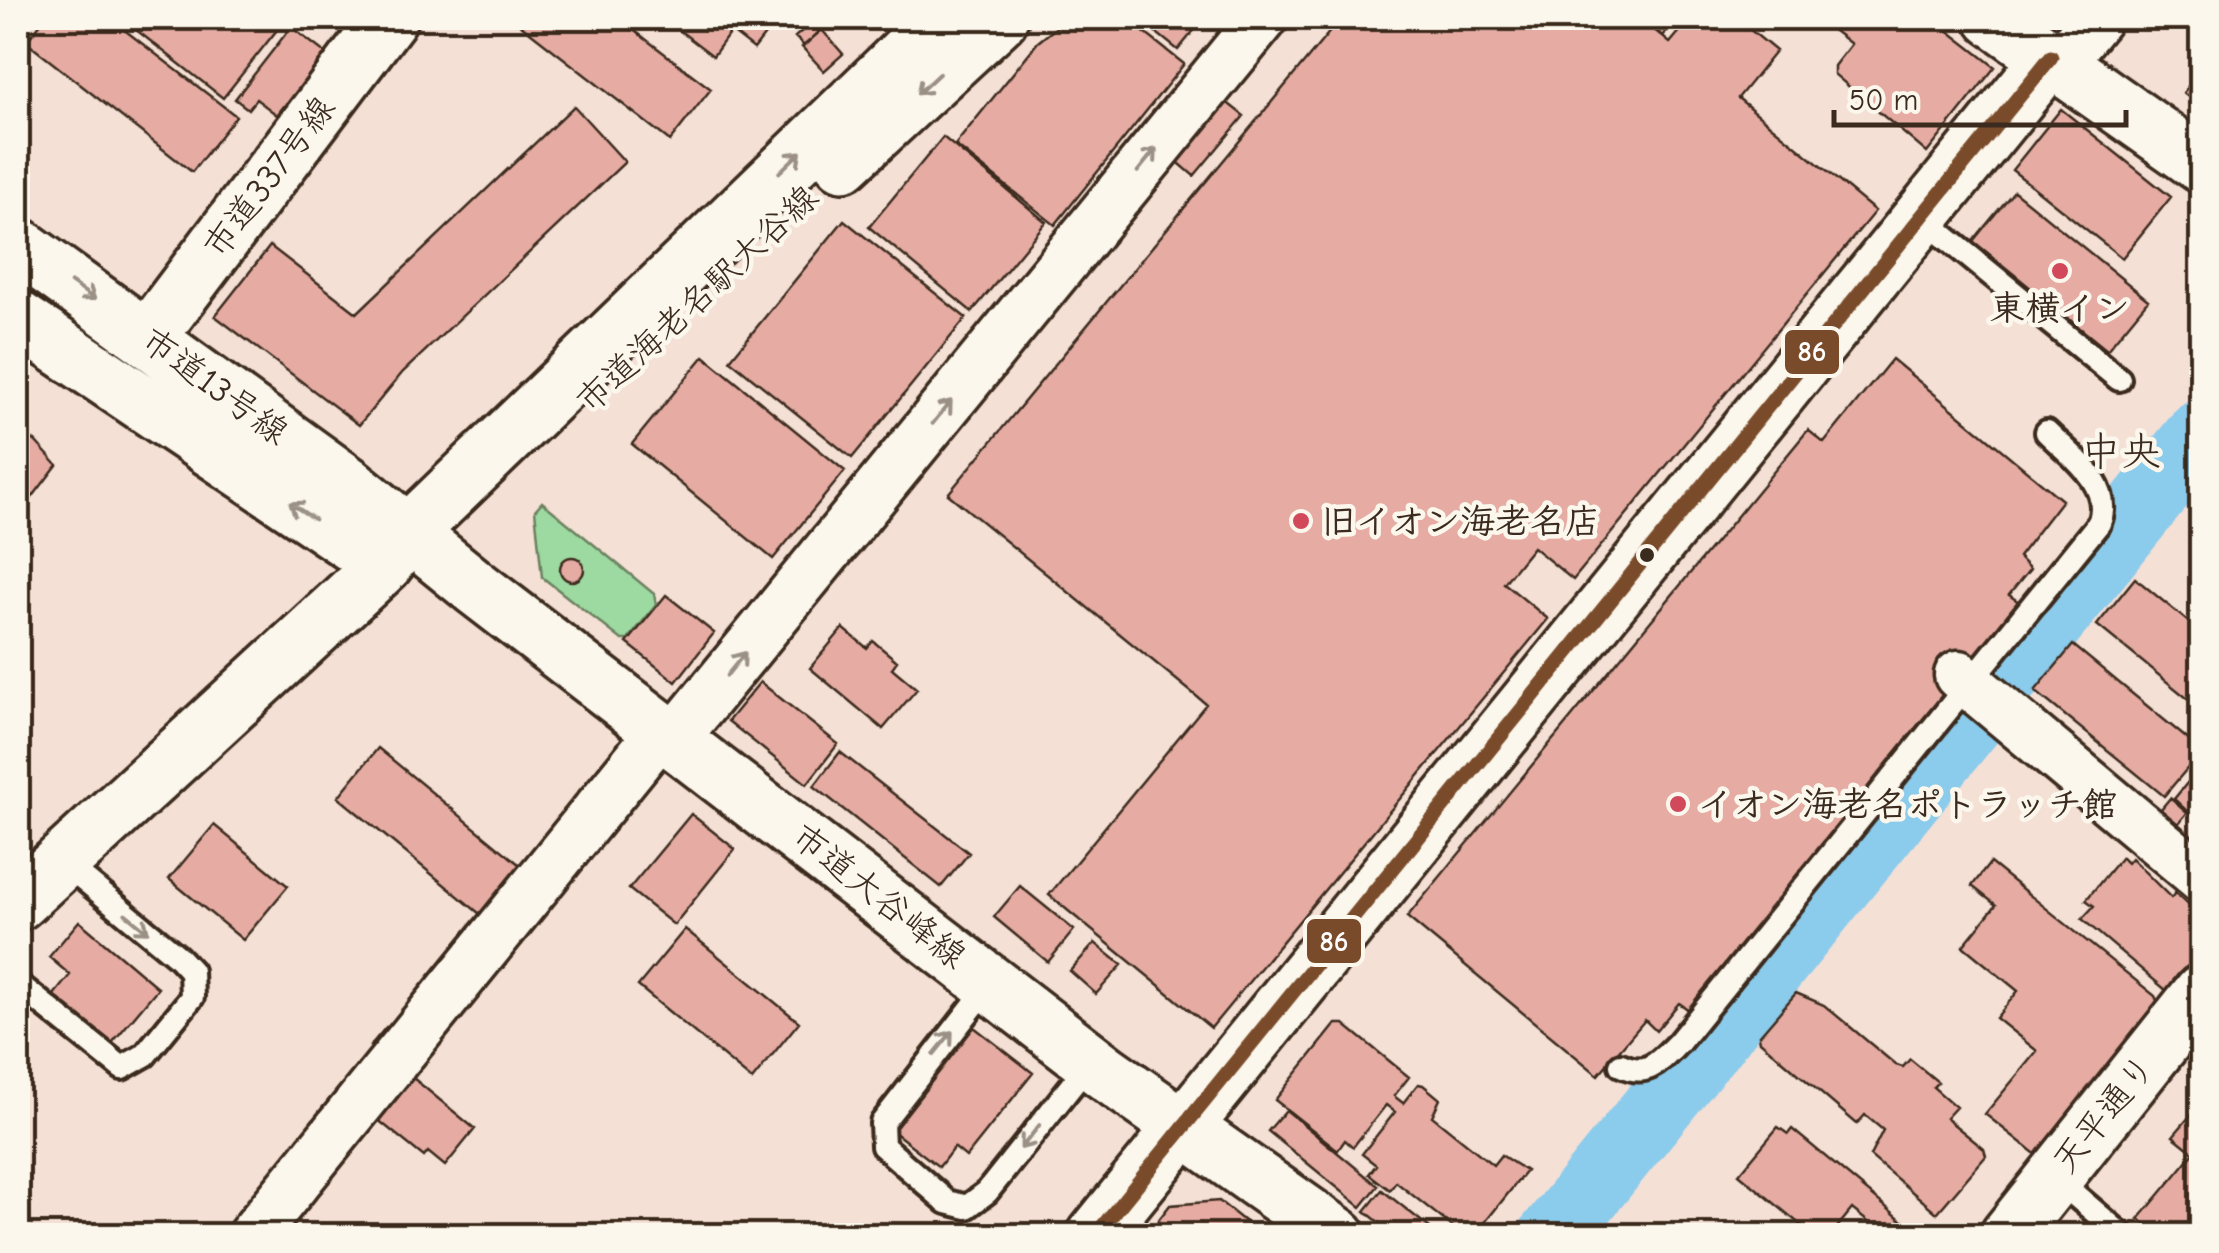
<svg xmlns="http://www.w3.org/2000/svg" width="2219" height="1253" font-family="'Comic Neue','Klee One',sans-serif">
	<rect width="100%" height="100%" fill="#f5e0d6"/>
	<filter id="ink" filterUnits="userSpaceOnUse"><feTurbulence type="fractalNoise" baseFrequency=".01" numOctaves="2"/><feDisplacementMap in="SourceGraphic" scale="20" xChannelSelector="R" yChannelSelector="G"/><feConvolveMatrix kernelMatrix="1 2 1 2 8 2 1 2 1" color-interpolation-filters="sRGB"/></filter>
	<g filter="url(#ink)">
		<!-- green -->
		<path fill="#9ddaa1" stroke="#6c8260" stroke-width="2.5" d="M542,502L654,594L656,605L628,640H622L542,577L535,510Z"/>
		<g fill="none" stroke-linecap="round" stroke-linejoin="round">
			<!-- river -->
			<path stroke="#8bcbec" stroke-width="70" d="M1553,1236L2202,433"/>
		</g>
		<!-- building -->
		<path fill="#e6aca3" stroke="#3b2a1e" stroke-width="2.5" d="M18,18H31L18,35Z
			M45,18H109L236,116L192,172L26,42Z
			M121,18H279L284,21L223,98Z
			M512,18H618L711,89L670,141Z
			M663,18H778L754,49L731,31L713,56Z
			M1068,18H1081L1095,28L1104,18H1126L1184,64L1055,225L955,145L1038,42Z
			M1138,18H1204L1178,50Z
			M1341,18H1640L1670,43L1691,18H1736L1776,51L1738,98L1875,211L1573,580L1533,547L1504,583L1548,619L1211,1028L1049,895L1206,704L948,494Z
			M1640,18H1678L1663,36Z
			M1817,18H1932L1995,67L1927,153L1834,74V66L1851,44Z
			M811,23L819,32L804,46L795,37Z
			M291,27L333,59L292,112L284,106L277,115L256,99L248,109L235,99Z
			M822,30L843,54L824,71L802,47Z
			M2202,68V107L2183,93Z
			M1215,93L1244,116L1194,176L1166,152Z
			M574,106L625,162L403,372L359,425L215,316L270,246L357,313Z
			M2061,109L2171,197L2122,258L2012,170Z
			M943,137L1046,222L972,312L869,227Z
			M2014,191L2148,300L2107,350L1973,241Z
			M844,220L966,318L852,458L730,360Z
			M704,356L845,471L773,559L632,444Z
			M1892,359L2062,500L2018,557L2030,569L2009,595L2019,602L1689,1010L1679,1003L1656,1031L1645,1020L1598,1075L1407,917L1808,430L1824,443Z
			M18,431L35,441L57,465L18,516Z
			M560 569a12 12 0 1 1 24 0a12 12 0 1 1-24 0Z
			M2135,578L2192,625L2197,621L2202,625L2198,707L2097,625Z
			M666,595L714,633L676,682L627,643Z
			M843,628L867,648L873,641L897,661L892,668L917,689L883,729L810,668Z
			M2073,645L2202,751L2164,796L2035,691Z
			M760,682L838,744L807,784L728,721Z
			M378,748L520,865L480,914L338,797Z
			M840,752L969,853L941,887L814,786Z
			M2202,765V825L2174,799Z
			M2170,798L2187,813L2174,829L2156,815Z
			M691,814L735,849L674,925L629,889Z
			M214,825L288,886L243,940L169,879Z
			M2121,857L2127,863L2131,858L2171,898L2175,893L2202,915V964L2174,997L2082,919L2094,906L2086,900Z
			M1990,863L2155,996L2160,1007L2039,1157L1985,1114L2037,1051L1996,1018L2018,991L1963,946L1996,905L1972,886Z
			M1020,886L1074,930L1048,962L994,917Z
			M79,921L158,988L107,1049L49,1001L70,975L49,957Z
			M685,929L799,1022L752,1080L638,986Z
			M1095,943L1122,965L1096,994L1070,971Z
			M1796,993L1824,1005L1896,1065L1903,1067L1910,1059L1938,1082L1933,1087L1956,1107L1946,1118L1984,1149L1986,1156L1937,1213L1870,1156L1883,1130L1865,1115L1857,1124L1760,1041L1759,1036Z
			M1336,1024H1344L1409,1077L1394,1096L1403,1103L1418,1084L1423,1085L1440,1099L1432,1116L1493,1165L1501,1155L1526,1171L1474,1236H1464L1396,1182L1390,1190L1369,1174L1376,1165L1362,1154L1395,1112L1386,1105L1353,1147L1345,1140L1338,1150L1275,1100Z
			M386,1027L400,1039L384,1058L370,1046Z
			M974,1027L1033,1073L966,1157L954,1147L939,1167L889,1128L952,1043L957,1047Z
			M407,1073L475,1129L445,1166L428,1152L424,1157L372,1115Z
			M2202,1102V1236H2159L2139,1219L2194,1153L2173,1136Z
			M1286,1110L1378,1186L1361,1207L1268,1131Z
			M1778,1127L1788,1134L1792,1129L1921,1236H1865L1873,1226L1852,1209L1830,1236H1814L1739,1174Z
			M1382,1190L1440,1236H1396L1365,1211Z
			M1219,1201L1263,1236H1146L1170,1205Z"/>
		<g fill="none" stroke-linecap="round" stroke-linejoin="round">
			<defs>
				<path id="lane" d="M1921,217L2119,379
					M991,983L882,1123L883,1146L947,1202L967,1207L987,1192L1091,1061
					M18,984L122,1068L145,1055L192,997L191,971L177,956L62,861
					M1621,1065C1648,1078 1660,1061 1679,1042L2099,523C2114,485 2071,456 2047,432
					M2054,1177L2123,1236"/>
				<path id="street" d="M2060,63L2097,18
					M1959,675L2202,878
					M674,739L1263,18
					M252,1236L662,730"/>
				<path id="secondary" d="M843,163L1000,18
					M18,245L348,484L476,588L1105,1072L1338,1236
					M18,319L384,565
					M148,337L389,18
					M18,902L384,565L409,532L942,18
					M1095,1236L2051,57
					M2008,1236L2202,992"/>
				<path id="primary" d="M1993,18L2202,165"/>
			</defs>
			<!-- lane casing -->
			<use href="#lane" stroke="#3b2a1e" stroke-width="30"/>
			<!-- street casing -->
			<use href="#street" stroke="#3b2a1e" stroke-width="55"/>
			<!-- secondary casing -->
			<use href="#secondary" stroke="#3b2a1e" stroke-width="62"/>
			<!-- primary casing -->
			<use href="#primary" stroke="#3b2a1e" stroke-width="62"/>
			<!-- lane -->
			<use href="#lane" stroke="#fbf7ec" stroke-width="22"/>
			<!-- street -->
			<use href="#street" stroke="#fbf7ec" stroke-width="48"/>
			<!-- secondary -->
			<use href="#secondary" stroke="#fbf7ec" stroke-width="55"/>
			<!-- primary -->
			<use href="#primary" stroke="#fbf7ec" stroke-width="55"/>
			<defs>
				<path id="bus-1" d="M1095,1236L2051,57"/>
			</defs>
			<!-- bus-1 casing -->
			<use href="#bus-1" stroke="#fbf7ec" stroke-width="22"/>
			<!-- bus-1 -->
			<use href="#bus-1" stroke="#7a4b2a" stroke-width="15"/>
		</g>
		<!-- one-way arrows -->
		<defs><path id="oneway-shaft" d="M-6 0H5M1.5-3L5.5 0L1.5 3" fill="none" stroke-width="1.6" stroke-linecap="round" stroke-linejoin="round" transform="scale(2.5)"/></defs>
		<g stroke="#9b9085">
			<use href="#oneway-shaft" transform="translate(928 84) rotate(137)"/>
			<use href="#oneway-shaft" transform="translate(1147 160) rotate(-51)"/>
			<use href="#oneway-shaft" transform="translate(790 162) rotate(-44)"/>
			<use href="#oneway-shaft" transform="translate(83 291) rotate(35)"/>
			<use href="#oneway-shaft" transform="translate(942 412) rotate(-51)"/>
			<use href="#oneway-shaft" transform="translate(302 511) rotate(-146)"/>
			<use href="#oneway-shaft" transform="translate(736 664) rotate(-51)"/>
			<use href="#oneway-shaft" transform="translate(137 923) rotate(39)"/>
			<use href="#oneway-shaft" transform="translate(943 1043) rotate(-51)"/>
			<use href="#oneway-shaft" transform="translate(1030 1137) rotate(128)"/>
		</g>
	</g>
	<!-- markers -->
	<g fill="#d1495b" stroke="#fbf7ec" stroke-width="4">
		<circle cx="2060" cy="271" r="10"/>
		<circle cx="1301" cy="521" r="10"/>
		<circle cx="1678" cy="804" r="10"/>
	</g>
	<circle fill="#3b2a1e" stroke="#fbf7ec" stroke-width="4" cx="1647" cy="555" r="9"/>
	<g text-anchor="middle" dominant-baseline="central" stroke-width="9" stroke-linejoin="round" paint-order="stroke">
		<!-- street labels -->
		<g font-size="35" fill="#3b2a1e" stroke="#fbf7ec">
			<text transform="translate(269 177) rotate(-53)">市道337号線</text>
			<text transform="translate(697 299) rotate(-43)">市道海老名駅大谷線</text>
			<text transform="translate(215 386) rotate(36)">市道13号線</text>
			<text transform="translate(879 896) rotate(38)">市道大谷峰線</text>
			<text transform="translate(2104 1114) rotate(-51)">天平通り</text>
		</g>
		<!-- poi labels -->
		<g font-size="35" font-weight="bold" fill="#3b2a1e" stroke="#fbf7ec" text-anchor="start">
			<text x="2060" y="308" text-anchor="middle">東横イン</text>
			<text x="1321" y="521">旧イオン海老名店</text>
			<text x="1698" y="804">イオン海老名ポトラッチ館</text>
		</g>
		<!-- quarter labels -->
		<g font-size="40" fill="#3b2a1e" stroke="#fbf7ec">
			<text x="2121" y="452">中央</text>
		</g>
	</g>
	<g stroke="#fbf7ec" stroke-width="4">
		<rect x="1783" y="328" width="58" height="48" rx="10" fill="#7a4b2a"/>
		<rect x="1305" y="917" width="58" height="48" rx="10" fill="#7a4b2a"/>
	</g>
	<g font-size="28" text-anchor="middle" font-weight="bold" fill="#fff">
		<text x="1812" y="361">86</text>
		<text x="1334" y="951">86</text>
	</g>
	<!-- margin -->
	<rect width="2219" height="1253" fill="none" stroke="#fbf7ec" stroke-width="60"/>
	<rect x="30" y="30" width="2159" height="1193" fill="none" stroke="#3b2a1e" stroke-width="4" filter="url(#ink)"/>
	<!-- scale -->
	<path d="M1834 110v15h292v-15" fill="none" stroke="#3b2a1e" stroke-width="5"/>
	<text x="1849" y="110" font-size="30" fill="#3b2a1e" stroke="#fbf7ec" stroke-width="8" paint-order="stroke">50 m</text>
</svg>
